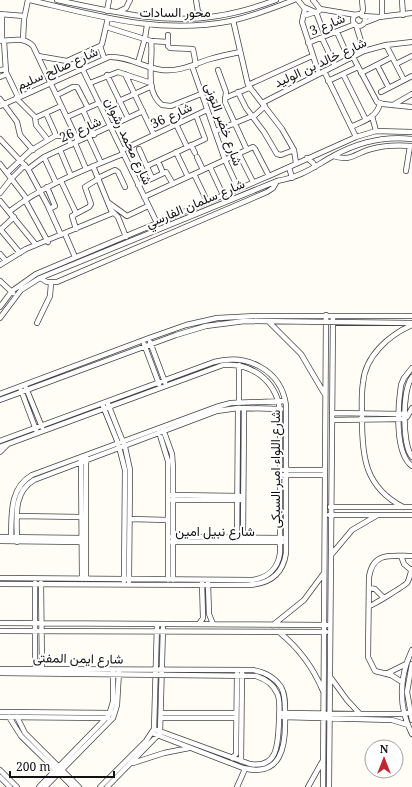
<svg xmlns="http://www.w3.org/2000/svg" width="412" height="787" font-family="'Noto Serif',Vazirmatn,serif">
	<rect width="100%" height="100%" fill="#fffdf5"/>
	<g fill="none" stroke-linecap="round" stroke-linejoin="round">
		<defs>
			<path id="minor" d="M30,0C98,16 160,35 231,21C252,16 274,8 294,0
				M57,0C109,11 164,25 217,16C237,13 257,7 276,0
				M196,0L198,12L206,17
				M298,0L305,9L302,22L319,74
				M313,0L320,9L356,15
				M382,0V17
				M402,0L403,15
				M304,7L315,12
				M107,11L109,0
				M118,12L126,8L130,0
				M316,12L325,36
				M0,14L24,16
				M2,14V41
				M353 20a6 6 0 1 1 12 0a6 6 0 1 1-12 0Z
				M361,15L363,10L362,0
				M303,16L319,11
				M362,16L379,17L412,13
				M233,20L248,85L282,129L294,150L296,163
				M364,23L377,18
				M356,25L364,51
				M106,27L151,41C154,61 143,90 162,105L171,106L201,94
				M337,32L349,59
				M168,35V46L170,48L193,49L196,65
				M322,38L335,66
				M23,40L24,19L28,0
				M0,41C12,41 23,36 33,46L78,141
				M4,41L6,72L18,97
				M151,41L168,42
				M308,43L355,24
				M386,45L404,80
				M100,46L104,58
				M38,56L67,61L100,46L102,44L108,18
				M353,57L377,102L383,104L412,107
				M138,63L145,38L147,25
				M396,64L412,56
				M377,65L389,88
				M192,66L225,160L238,188
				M82,68L157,223
				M0,70L6,69
				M218,70L226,92L225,102L247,150
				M324,71L356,137
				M361,73L392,57
				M125,74L154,135
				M343,74L366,120
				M107,75L128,118
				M0,77L7,74
				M328,81L358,67
				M90,83L118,72L151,83
				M248,85L312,56
				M238,92L246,108L264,132L277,154L281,155L294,150
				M381,92L412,76
				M57,95L73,87H77L88,108
				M16,98L35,117L36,125L48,140
				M225,98L249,88
				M0,99L17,122L20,135L33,150
				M119,101L152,86
				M262,103L364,51L386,45L412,42
				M393,105L412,94
				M0,106L109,57C128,56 144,68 162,70C180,72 194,64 210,59C220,56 230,54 240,52
				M83,110L94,135
				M372,116L376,131
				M67,117L99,103
				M253,117L265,106
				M35,118L61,106
				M176,124L187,147
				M351,127C363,121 377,118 380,103
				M216,131L252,116
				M66,133L71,145
				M55,136H61L73,130
				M89,137L101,163
				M0,139L28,169L47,204L61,235
				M75,143L86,169
				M191,145L195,153
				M139,149L152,178
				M60,150L71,176
				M122,150L207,110
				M176,152L188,177
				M239,154L253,182
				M333,156C352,162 355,153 371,149C385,145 398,145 412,146
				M44,157L56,183
				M197,157L203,170
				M307,158L313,163L315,167
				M158,161L163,173
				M0,164L27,199
				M93,166L111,210L118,217L126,237
				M147,166L205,139L196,115
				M210,167L223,195
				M289,167L292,178
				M28,169L44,157L143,111
				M406,171L410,146
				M7,173L30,151L55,136V133L46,113
				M194,174L207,201
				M98,178L115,170L118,172L125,187
				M61,181L76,213
				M138,185L166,172L173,184
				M47,187L55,206L49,209
				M0,193L11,179L25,165
				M144,197L253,147L255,149L269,176
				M25,200L48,242
				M0,201L36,245
				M109,203L127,216L148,206
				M10,211C44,185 84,170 123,154
				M0,229L20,253
				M76,229L72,216L89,207L91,204L85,187L98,179
				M0,230L14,217
				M65,234L75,257
				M0,254L6,261
				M0,265L26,249L113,213
				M40,278L47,282H57L267,192L273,188L277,181
				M0,281L13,293
				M0,307L12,291L36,274L269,176L356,137L376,131L412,132
				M0,318L21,290L40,278L277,181C304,176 313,167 335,155C359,142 385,136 412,139
				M269,322L301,354L324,393
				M37,323L50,296L51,283
				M150,342L165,382
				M144,344L159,384
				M412,368L404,378L401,385C398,405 394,453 412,466
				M412,377C402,390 402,444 412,457
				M26,388L42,427
				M21,390L36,430
				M0,394L149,338L186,325L217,318L258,316H412
				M0,400L176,335L206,326L245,321L412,323
				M239,403V365
				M108,404L125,447L130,470L129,581
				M103,406L118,443L125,470L124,581
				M332,413L402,414
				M407,417L412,408
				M332,420L402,419
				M163,429L172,454L173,468V580
				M159,432L168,461V580
				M0,441L214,362C247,353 281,370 286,405V553C283,574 269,584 248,585L0,584
				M0,447L223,365C252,363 275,380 280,409V553C278,569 267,578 252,580L0,578
				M0,452L7,445
				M86,457V579
				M81,459L82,579
				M284,470H325
				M284,475H325
				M171,495L240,496
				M172,500H240
				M330,507H412
				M403,507C365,487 362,457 362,419C362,407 361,395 363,383C365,356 389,335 412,325
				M329,515H412
				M17,516L81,517
				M130,519L168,520
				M0,537L84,538
				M172,537L282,538
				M0,541L84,542
				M11,541C12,517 8,489 32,475L216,407L231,403L285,401
				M17,542C17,519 12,493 34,480L217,411L238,408L281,409
				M172,542H282
				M237,542L238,408
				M243,542L244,408
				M331,555L352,530L376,516
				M401,556L404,564L411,570
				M35,583V670
				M41,583L42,670
				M208,583L209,614L213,624
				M369,588L375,589L383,597
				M369,606C372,606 404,586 407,583C410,579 410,573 412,569
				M0,623L327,625
				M199,624L203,618L202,583
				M273,625L304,600L324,573
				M0,631L326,632
				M279,632C300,649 313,667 323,691
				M412,650C399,677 398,707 412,734
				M412,664L407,692L412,720
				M0,669L253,670C264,672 274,676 281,687C286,695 285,708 285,717C286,747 281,778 243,768L152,733
				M0,673L256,676C265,679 273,684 277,693C281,700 279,713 279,721C278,741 279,769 250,764L154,729
				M386,674L406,664
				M331,678L347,700L360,714
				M402,682L391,675L375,671L368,657L369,577C373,551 392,556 412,556
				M0,712L112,713
				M161,713H236
				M283,713L360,714H404L412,712
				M0,717L108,718
				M9,717L21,736L73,787
				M17,717L25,733L79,787
				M283,717L392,720L408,725
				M161,718H236
				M232,758L236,754L237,674
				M241,761L242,672
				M133,763L164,753L189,748
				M0,770L17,787
				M0,777L10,787
				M39,787L109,715L113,702V673
				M45,787L113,718L117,705L119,671
				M100,787L146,741L154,729L157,624
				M107,787L160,733L163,628
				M237,787L245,769
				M308,787L322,762
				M323,787L326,315
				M329,787L333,316"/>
		</defs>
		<!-- minor casing -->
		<use href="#minor" stroke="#444" stroke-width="6"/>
		<!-- minor -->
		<use href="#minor" stroke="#fff" stroke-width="4.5"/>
	</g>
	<g text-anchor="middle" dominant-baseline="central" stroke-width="4" stroke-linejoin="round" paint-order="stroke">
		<!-- street labels -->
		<g font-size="13" fill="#111" stroke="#fff">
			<text x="175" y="12">محور السادات</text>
			<text transform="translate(327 24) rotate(-23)">شارع 3</text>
			<text transform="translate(320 62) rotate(-25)">شارع خالد بن الوليد</text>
			<text transform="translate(57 68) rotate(-24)">شارع صالح سليم</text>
			<text transform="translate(171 115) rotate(-25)">شارع 36</text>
			<text transform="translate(224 124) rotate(70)">شارع خضر التونى</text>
			<text transform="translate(80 129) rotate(-24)">شارع 26</text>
			<text transform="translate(129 141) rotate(65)">شارع محمد رشوان</text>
			<text transform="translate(195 203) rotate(-23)">شارع سلمان الفارسي</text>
			<text transform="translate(275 469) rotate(-90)">شارع اللواء امير السبكى</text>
			<text x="215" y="531">شارع نبيل امين</text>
			<text transform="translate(78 658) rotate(1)">شارع ايمن المفتى</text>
		</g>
	</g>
	<!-- north arrow -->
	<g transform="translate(384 759)"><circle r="19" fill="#ffffff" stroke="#a0a0a0"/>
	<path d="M0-3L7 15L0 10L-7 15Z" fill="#c4262e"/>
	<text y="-6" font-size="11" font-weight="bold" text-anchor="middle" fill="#111111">N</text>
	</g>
	<!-- scale -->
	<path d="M10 771v6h104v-6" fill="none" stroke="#111111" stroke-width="2"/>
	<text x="16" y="771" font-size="12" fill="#111111" stroke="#ffffff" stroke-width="3" paint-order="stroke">200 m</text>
</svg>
